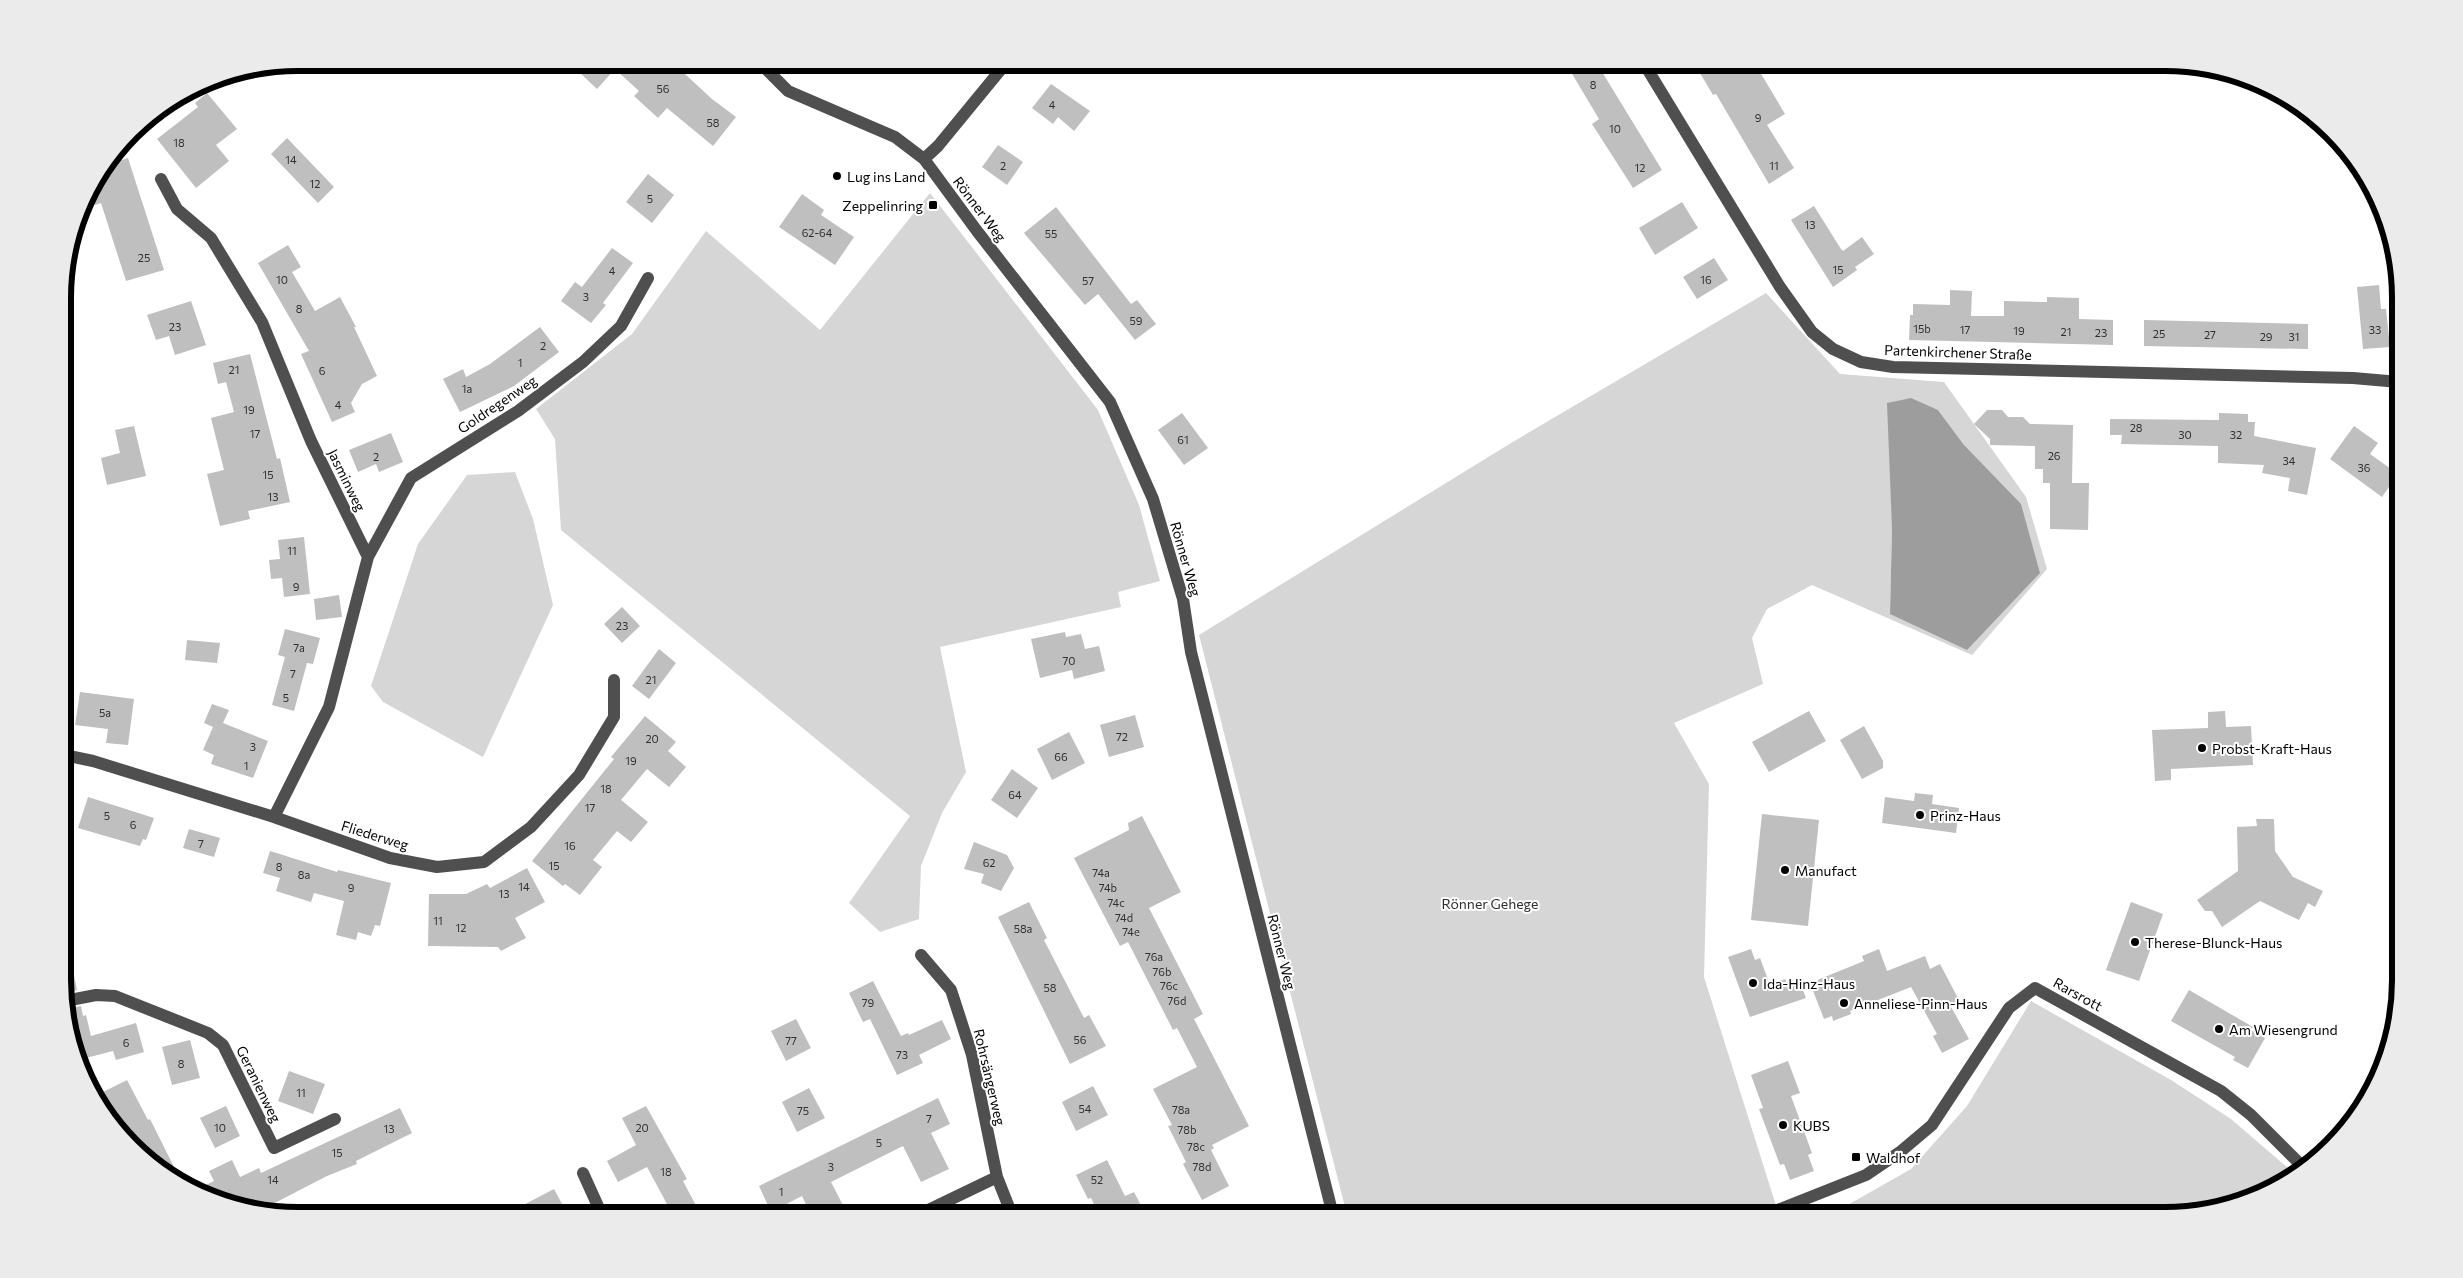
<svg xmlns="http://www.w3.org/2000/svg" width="2463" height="1278" font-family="Commissioner,sans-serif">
	<rect width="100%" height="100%" fill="#fff"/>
	<!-- green -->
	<path fill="#d6d6d6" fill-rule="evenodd" d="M930,193L1098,410L1139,505L1160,581L1118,592L1121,607L940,647L966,772L942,813L921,866L919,919L880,932L849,903L910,816L561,530L555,439L536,409L632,334L706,231L820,330Z
		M1766,293L1840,374L1944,382L2026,497L2047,569L1972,655L1812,585L1767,609L1752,638L1763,684L1674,723L1709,784L1704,977L1779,1215H1347L1199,635L1511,443ZM1938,410L1964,445L1890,614L1892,528Z
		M515,472L533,519L553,605L483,757L383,702L371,686L418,544L467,475Z
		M2031,1001L2171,1080L2231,1119L2296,1175L2240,1203L2180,1215H1830L1911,1169L1967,1106Z"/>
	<!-- water -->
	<path fill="#9d9d9d" d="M1911,398L1938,410L1964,445L2021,504L2040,573L1967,650L1890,614L1892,528L1887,403Z"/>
	<!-- building -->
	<path fill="#bfbfbf" d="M587,62H672L712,99L736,117L713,146L667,108L658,118L634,96L639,91L615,69L597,89L579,72Z
		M1565,62H1596L1662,170L1633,188L1592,124L1599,119Z
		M1706,62H1754L1785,114L1767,125L1794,168L1769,184L1716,94L1713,95L1697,68Z
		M1051,84L1090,111L1074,131L1058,117L1053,124L1032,108Z
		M207,93L237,129L216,145L229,161L196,188L157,139L198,107L195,103Z
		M287,138L334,187L318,203L271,154Z
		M998,145L1023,162L1007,185L982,167Z
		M128,158L164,270L126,281L101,203L95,205L90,190L110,164Z
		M648,174L674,195L652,223L626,202Z
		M802,194L824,210L821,215L854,237L835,265L779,227Z
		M1682,202L1698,228L1655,255L1639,228Z
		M1814,206L1841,249L1843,251L1862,237L1874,254L1855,267L1857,270L1833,287L1791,220Z
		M1056,207L1131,304L1137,300L1156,324L1135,340L1098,294L1085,305L1024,233Z
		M288,245L301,267L292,272L315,311L340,297L356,327H354L377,376L362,384L351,403L355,412L332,422L301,354L309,351L258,263Z
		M612,248L633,263L603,303L606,305L591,323L561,301L575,282L582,287Z
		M1714,258L1728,280L1697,299L1683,277Z
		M2379,285L2381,309H2386L2390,347L2363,349L2357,287Z
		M1950,290L1972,291L1971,316H2004V301L2047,302V297L2079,298V319L2113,320V345L1909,340L1910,315H1913V304L1950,305Z
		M191,301L206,345L175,355L169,336L156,340L147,315Z
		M2144,320L2308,324V349L2144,346Z
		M540,327L559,352L514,386L460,412L443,379L463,369L466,377L490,364Z
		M250,354L277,459L280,458L290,502L248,511L250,519L220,526L207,474L224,470L211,418L234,412L226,382L218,384L213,363Z
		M1987,410H2002L2008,417H2023L2030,424L2073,425L2072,483H2089L2088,530L2050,529V483H2043V469H2035V446L1990,445V439L1974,424Z
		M1182,413L1208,448L1184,465L1158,430Z
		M2219,413L2248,414V422H2255L2254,436L2316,448L2307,495L2288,491L2290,478L2262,473L2264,465L2218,463V446L2121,444L2122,435H2110V419L2219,420Z
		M134,426L146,476L107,485L101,458L120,453L115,430Z
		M2354,426L2378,443L2370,454L2398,474L2382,497L2330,459Z
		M391,433L403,462L379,472L376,464L358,472L349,450Z
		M304,537L310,594L284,597L282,578L271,579L269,560L280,559L278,540Z
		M339,595L342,617L316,620L314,599Z
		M622,607L640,626L622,643L604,624Z
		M285,629L320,638L313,664L307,663L294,711L272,705L285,657L278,655Z
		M1065,632L1066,637L1081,634L1085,649L1099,646L1105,671L1074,679L1072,670L1040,678L1031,639Z
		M187,640L220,643L217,663L185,660Z
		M659,649L676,663L649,699L632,686Z
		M80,692L134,699L128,745L106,743L108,729L75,725Z
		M212,704L229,710L223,723L268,741L253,778L211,764L214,755L203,750L213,727L204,723Z
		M1809,711L1826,741L1769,772L1752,742Z
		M2225,711L2226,727L2251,726L2253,765L2171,769V780L2155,781L2152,730L2208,728V712Z
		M1135,715L1144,747L1109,757L1100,725Z
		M645,716L676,742L668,751L686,767L669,787L647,769L621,800L648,822L631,842L617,831L593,860L602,867L580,895L565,884L563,886L532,861L614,759L611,757Z
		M1864,726L1883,761V768L1862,779L1840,740Z
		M1069,732L1085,763L1052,780L1037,749Z
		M1012,769L1038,788L1017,818L991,800Z
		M1915,793L1933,795L1932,804L1959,808L1956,833L1882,823L1885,797L1914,801Z
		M88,797L154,818L146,840L143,839L140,846L78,828Z
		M1762,814L1819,820L1808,926L1751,920Z
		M1142,816L1181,892L1149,908L1203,1014L1194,1019L1249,1126L1212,1145L1214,1148L1211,1150L1229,1186L1202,1200L1183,1164L1186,1162L1168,1126L1172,1125L1153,1089L1197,1067L1177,1028L1173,1030L1128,942L1120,946L1074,858L1129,830L1128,823Z
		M2256,819H2274L2275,851L2293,877L2323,891L2315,907L2308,903L2299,920L2260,901L2222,927L2212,911H2205L2197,900L2238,871L2237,827L2257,826Z
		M189,829L220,838L214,857L183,848Z
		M974,842L1007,855L1014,868L1001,891L981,883L984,874L964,869Z
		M270,851L337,872L338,870L391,883L380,926L375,925L371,936L358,932L356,940L336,935L344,901L314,893L311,902L276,891L280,878L263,873Z
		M527,868L545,902L515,918L526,938L501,951L498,947L428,946L429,894H466L487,884L490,888Z
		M1029,902L1047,938L1044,940L1084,1018L1089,1015L1106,1046L1070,1064L998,917Z
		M2131,902L2163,914L2139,981L2106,970Z
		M1751,949L1755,960L1760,958L1770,985L1785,979L1788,984L1799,980L1806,998L1750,1017L1728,957Z
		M1879,949L1887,971L1925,956L1930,969L1940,964L1959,1000L1950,1005L1969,1039L1942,1053L1933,1036L1937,1034L1911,987L1850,1011L1851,1014L1833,1021L1832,1016L1824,1019L1810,983L1864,961L1862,956Z
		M72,965L77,990L65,993L64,966Z
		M873,981L901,1036L908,1033L909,1035L942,1020L951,1039L919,1055L923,1063L897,1075L870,1019L863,1022L849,993Z
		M2189,990L2253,1027L2251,1030L2265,1038L2248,1068L2233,1060L2235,1057L2171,1021Z
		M81,1006L83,1016L86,1015L91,1036L136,1023L144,1052L116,1060L113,1051L78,1060L65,1009Z
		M796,1019L811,1048L786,1061L771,1031Z
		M190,1040L200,1078L172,1085L162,1047Z
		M1788,1061L1800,1093L1791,1096L1812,1153L1808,1155L1814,1171L1790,1180L1784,1164L1780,1165L1759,1109L1763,1108L1751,1075Z
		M289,1071L325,1084L313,1114L278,1101Z
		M127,1080L148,1120L150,1119L181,1181L120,1131L101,1093Z
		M1093,1086L1108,1115L1076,1131L1062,1102Z
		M809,1088L825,1118L797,1132L782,1102Z
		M938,1098L950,1124L931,1133L949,1169L921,1182L903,1146L831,1182L848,1215H811L802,1196L771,1212L759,1186Z
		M226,1106L240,1136L215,1148L200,1118Z
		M646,1106L687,1179L683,1181L701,1215H673L647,1167L618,1182L607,1161L636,1145L622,1118Z
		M400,1108L412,1133L356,1161L357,1164L327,1176L265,1208L194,1191L214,1181L209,1171L232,1160L240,1177L259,1168L261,1173Z
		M1107,1160L1125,1196L1134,1192L1146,1215H1099L1091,1198L1088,1199L1076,1175Z
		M554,1189L568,1215H504Z"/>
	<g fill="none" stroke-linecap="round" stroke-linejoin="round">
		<!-- minor -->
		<path stroke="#4f4f4f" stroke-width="12" d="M759,62L788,91L895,137L924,159L977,231L1110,402L1153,499L1183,599L1191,652L1333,1215
			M1643,62L1780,287L1812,332L1833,349L1861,362L1893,367L2353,378L2399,382
			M924,159L938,146L1007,62
			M161,179L177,209L211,238L262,322L311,441L368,557L329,707L274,817
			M368,557L411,478L518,411L583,362L621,326L648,278
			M64,755L93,761L274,817L390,858L437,867L484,862L531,827L579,775L614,717V680
			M921,955L951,990L972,1055L997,1177L1012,1215
			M65,1001L96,995L115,996L208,1033L223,1045L274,1148L335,1119
			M583,1173L602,1215
			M918,1215L997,1177
			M1765,1215L1866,1175L1900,1152L1932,1125L2009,1008L2035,988L2221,1091L2251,1115L2304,1168"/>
	</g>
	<!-- markers -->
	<g fill="#000" stroke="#fff" stroke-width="2">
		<circle cx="837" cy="176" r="5"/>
		<rect x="928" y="200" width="10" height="10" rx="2.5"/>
		<circle cx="2202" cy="748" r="5"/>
		<circle cx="1920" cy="815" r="5"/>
		<circle cx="1785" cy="870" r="5"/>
		<circle cx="2135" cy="942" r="5"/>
		<circle cx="1753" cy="983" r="5"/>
		<circle cx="1844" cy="1003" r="5"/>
		<circle cx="2219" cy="1029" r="5"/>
		<circle cx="1783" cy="1125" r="5"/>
		<rect x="1851" y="1152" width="10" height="10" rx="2.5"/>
	</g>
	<g text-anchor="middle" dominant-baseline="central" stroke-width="4" stroke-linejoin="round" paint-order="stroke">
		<!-- number labels -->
		<g font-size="11" fill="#303030">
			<text x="1593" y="84">8</text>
			<text x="663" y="88">56</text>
			<text x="1052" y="104">4</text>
			<text x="1758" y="117">9</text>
			<text x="713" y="122">58</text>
			<text x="1615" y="128">10</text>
			<text x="179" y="142">18</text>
			<text x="291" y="159">14</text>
			<text x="1003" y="165">2</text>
			<text x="1774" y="165">11</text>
			<text x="1640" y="167">12</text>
			<text x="315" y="183">12</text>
			<text x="650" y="198">5</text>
			<text x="1810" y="224">13</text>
			<text x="817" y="232">62-64</text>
			<text x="1051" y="233">55</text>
			<text x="144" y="257">25</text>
			<text x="1838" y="269">15</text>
			<text x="612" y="270">4</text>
			<text x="282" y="279">10</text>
			<text x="1706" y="279">16</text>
			<text x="1088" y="280">57</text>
			<text x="586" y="296">3</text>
			<text x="299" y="308">8</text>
			<text x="1136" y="320">59</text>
			<text x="175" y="326">23</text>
			<text x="1922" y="328">15b</text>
			<text x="1965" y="329">17</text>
			<text x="2375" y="329">33</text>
			<text x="2019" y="330">19</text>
			<text x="2066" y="331">21</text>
			<text x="2101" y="332">23</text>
			<text x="2159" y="333">25</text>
			<text x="2210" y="334">27</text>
			<text x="2266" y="336">29</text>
			<text x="2294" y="336">31</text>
			<text x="543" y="345">2</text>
			<text x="520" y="362">1</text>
			<text x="234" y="369">21</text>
			<text x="322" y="370">6</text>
			<text x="467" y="388">1a</text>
			<text x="338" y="404">4</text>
			<text x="249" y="409">19</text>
			<text x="2136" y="427">28</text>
			<text x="255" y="433">17</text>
			<text x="2185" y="434">30</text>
			<text x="2236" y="434">32</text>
			<text x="1183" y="439">61</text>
			<text x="2054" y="455">26</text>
			<text x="376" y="456">2</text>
			<text x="2289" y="460">34</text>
			<text x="2364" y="467">36</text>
			<text x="268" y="474">15</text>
			<text x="273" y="496">13</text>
			<text x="292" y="550">11</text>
			<text x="296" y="586">9</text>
			<text x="622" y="625">23</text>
			<text x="299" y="647">7a</text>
			<text x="1069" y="660">70</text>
			<text x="293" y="673">7</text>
			<text x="651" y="679">21</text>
			<text x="286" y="697">5</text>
			<text x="105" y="712">5a</text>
			<text x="1122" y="736">72</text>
			<text x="652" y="738">20</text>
			<text x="253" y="746">3</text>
			<text x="1061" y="756">66</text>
			<text x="631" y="760">19</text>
			<text x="246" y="765">1</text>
			<text x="606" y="788">18</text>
			<text x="1015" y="794">64</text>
			<text x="590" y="807">17</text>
			<text x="107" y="815">5</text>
			<text x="133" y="824">6</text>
			<text x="201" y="843">7</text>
			<text x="570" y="845">16</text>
			<text x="989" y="862">62</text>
			<text x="554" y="865">15</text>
			<text x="279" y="866">8</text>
			<text x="1101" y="872">74a</text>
			<text x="304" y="874">8a</text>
			<text x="524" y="886">14</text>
			<text x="351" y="887">9</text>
			<text x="1108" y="887">74b</text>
			<text x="504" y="893">13</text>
			<text x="1116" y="902">74c</text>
			<text x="1124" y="917">74d</text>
			<text x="438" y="920">11</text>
			<text x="461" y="927">12</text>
			<text x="1023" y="928">58a</text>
			<text x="1131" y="931">74e</text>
			<text x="1154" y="956">76a</text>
			<text x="1162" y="971">76b</text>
			<text x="1169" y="985">76c</text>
			<text x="1050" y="987">58</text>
			<text x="1177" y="1000">76d</text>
			<text x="868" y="1002">79</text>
			<text x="1080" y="1039">56</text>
			<text x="791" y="1040">77</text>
			<text x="126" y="1042">6</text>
			<text x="902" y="1054">73</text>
			<text x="181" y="1063">8</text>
			<text x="301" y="1092">11</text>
			<text x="1085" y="1108">54</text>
			<text x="1181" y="1109">78a</text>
			<text x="803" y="1110">75</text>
			<text x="929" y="1118">7</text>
			<text x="220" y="1127">10</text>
			<text x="642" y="1127">20</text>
			<text x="389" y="1128">13</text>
			<text x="1187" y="1129">78b</text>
			<text x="879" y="1142">5</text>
			<text x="1196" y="1146">78c</text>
			<text x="337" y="1152">15</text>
			<text x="831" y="1166">3</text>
			<text x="1202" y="1166">78d</text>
			<text x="666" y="1171">18</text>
			<text x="273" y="1179">14</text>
			<text x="1097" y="1179">52</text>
			<text x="781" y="1191">1</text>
		</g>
		<!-- poi labels -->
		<g font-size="14" fill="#000" stroke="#fff" text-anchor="start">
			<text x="847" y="176">Lug ins Land</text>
			<text x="923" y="205" text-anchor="end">Zeppelinring</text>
			<text x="2212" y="748">Probst-Kraft-Haus</text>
			<text x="1930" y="815">Prinz-Haus</text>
			<text x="1795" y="870">Manufact</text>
			<text x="2145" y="942">Therese-Blunck-Haus</text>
			<text x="1763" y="983">Ida-Hinz-Haus</text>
			<text x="1854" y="1003">Anneliese-Pinn-Haus</text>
			<text x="2229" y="1029">Am Wiesengrund</text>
			<text x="1793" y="1125">KUBS</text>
			<text x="1866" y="1157">Waldhof</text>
		</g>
		<!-- street labels -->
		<g font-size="14" fill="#000" stroke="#fff">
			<text transform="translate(980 209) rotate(53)">Rönner Weg</text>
			<text transform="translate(1958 352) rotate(2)">Partenkirchener Straße</text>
			<text transform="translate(497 404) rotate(-34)">Goldregenweg</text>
			<text transform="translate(347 480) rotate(64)">Jasminweg</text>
			<text transform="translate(1186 559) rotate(74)">Rönner Weg</text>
			<text transform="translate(375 835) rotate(17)">Fliederweg</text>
			<text transform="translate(1282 952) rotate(76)">Rönner Weg</text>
			<text transform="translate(2078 994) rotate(29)">Rarsrott</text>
			<text transform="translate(990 1077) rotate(77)">Rohrsängerweg</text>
			<text transform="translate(259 1084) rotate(64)">Geranienweg</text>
		</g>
		<!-- park labels -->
		<g font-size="14" fill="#2d2d2d" stroke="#fff">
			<text x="1490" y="903">Rönner Gehege</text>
		</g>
	</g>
	<!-- crop -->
	<path d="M0 0H2463V1278H0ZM298 71H2165A227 227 0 0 1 2392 298V980A227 227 0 0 1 2165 1207H298A227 227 0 0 1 71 980V298A227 227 0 0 1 298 71Z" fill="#ebebeb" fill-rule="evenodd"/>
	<path fill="none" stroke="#000" stroke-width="6" d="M298 71H2165A227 227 0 0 1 2392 298V980A227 227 0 0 1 2165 1207H298A227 227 0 0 1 71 980V298A227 227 0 0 1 298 71Z"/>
</svg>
